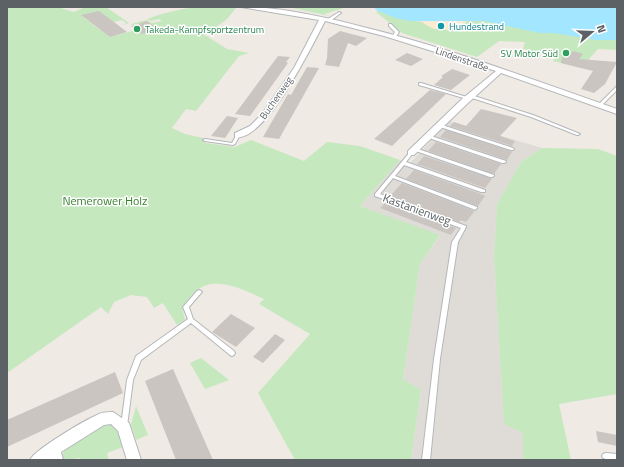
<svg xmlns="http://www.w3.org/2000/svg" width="624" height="467" font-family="'Titillium Web',sans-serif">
	<rect width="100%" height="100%" fill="#efeae3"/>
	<!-- industrial -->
	<path fill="#dfdcd7" d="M450,121L542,148L521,162L497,204L494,257L504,423L523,433V460H411L421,391L403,379L420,264L440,236L360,206L400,160L410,163Z"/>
	<!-- green -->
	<path fill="#c5e8be" d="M7,7H57L74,12L85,7H106L129,23L124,25L126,23L122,20L114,22L82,16L100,30L118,25L107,31L124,28L105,33L110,37L136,30L157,29L147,22L133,25L131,24L146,20L152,23L162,21L159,19L151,21L147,19C174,9 207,3 236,8L227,19L205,35L227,49L249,53L239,56L196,111L186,109L172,128L185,134L208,139L205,143L235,147L251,140L304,161L327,142L360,146L400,160L360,206L440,235L420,264L403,379L421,390L411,460H295L258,393L310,334L259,304L264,299C244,290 217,275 197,290C191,294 187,302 182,307L185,320L177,325L163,303L154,308L147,297L131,295L114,302L108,314L101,307L7,373Z
		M288,7H347L324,14L330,16Z
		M378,11L402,19L422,22L434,29L462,24L471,18L579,37L617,33V50L598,49L581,68L553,61L556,57L523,49L525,42L499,41L477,57L402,33L376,12Z
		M542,148L598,149L617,156V394L559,404L571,460H523V433L504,424L494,257L497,204L521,162Z
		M201,358L229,380L205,389L190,363Z
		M136,406L148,435L136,440L131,425Z
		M111,425L117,430L123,447L107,453L109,460H80V458L63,460L62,455L66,448L101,426Z"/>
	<!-- sand -->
	<path fill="#fdebd0" d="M422,22H467L448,28V30C438,30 429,28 422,22Z"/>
	<!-- water -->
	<path fill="#a3e6ff" d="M374,7H617V40H597L553,33H540L484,21H410L395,18L376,10Z"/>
	<!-- building -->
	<path fill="#cac5c0" d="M99,11L114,22L127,32L110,37L81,15Z
		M147,21L158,29L142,34L131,26Z
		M340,31L367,38L356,46L348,43L339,67L325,65L327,58L328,39Z
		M573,51L583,54L579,59L617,62L605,84L594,93L581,89L593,71L561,63L562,57L567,58Z
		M407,53L423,59L411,66L395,60Z
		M278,56L290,57L286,62L288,63L250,116L235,114Z
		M307,67L319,68L279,139L263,137L288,94L291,95Z
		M452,69L470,75L451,90L434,85L443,77L441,76Z
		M430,90L446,94L392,146L374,139Z
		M481,109L517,118L500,136L515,141L512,146L450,126L454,122L466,126Z
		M227,116L238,118L225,138L211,136Z
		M446,130L511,151L512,152L507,160L440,137Z
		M436,142L501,164L494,174L428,151Z
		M424,156L490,178L492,179L485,188L417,164Z
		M414,170L481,194L485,196L478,206L406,179Z
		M402,183L472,210L474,212L466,222L461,220L459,222L390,196Z
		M386,202L456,228L451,235L380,208Z
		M231,314L255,328L236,347L212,332Z
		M275,334L285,340L263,363L253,357Z
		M173,369L213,460H176L145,381Z
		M115,372L123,393L7,447V420Z
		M596,431L617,435V446L598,442Z"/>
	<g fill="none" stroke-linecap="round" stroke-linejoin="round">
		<defs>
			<path id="service" d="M339,12L341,13L330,21H328V19Z
				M389,24H391L399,32L395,38L392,37L395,32L389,26Z
				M419,83H421L470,98L469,99H467L419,85Z
				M616,87H617V90L600,107H598V105Z
				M469,95H471L533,115L580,134L578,135H577L531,117L469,97Z
				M437,124H439L513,148L514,149L513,150H511L437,126Z
				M237,134H239L240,135L235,144L233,145L205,141L203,140L205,139L232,143Z
				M426,135H428L506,161V162L504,163H502L426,137Z
				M413,148H415L494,175V176L492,177H490L413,150Z
				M410,152H411L413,153L406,162L485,190V192H481L404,165L395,176L477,207V208L475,210L473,209L393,178L380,194L466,226V227L458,242L440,359L430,460H422L434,359L452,242L461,228L375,196V194Z
				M199,290L201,291L202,292L201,293L189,307L193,319L234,351L235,353L234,355L232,356L230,355L191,323L141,360L133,380L127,426L126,428L124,429L122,428L121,426L127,380L136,356L188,319L183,307L197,291Z
				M606,453L617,454V460L606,459L603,458L602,456L603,454Z"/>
			<path id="minor" d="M241,7C282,7 324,17 363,27C450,48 533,80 617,109V114L501,73L468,103L414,155H408V151L462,99L496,71L384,36L325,21C313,44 265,143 235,137V133L250,126L262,114L294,68L319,20Z
				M113,412L129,423L141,460H127L118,431L111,424L104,425L61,452L63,460H30C34,450 85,420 97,415C102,412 108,412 113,412Z"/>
		</defs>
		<!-- service casing -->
		<use href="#service" stroke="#b4b7bb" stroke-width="2"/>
		<!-- minor casing -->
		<use href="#minor" stroke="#b4b7bb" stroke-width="2"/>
		<!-- service -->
		<use href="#service" fill="#fff" fill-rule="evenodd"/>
		<!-- minor -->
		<use href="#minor" fill="#fff" fill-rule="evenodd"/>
	</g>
	<!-- markers -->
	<circle fill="#0f9aa8" stroke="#fff" stroke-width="1.5" cx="441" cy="26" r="4"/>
	<g fill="#2e9e5b" stroke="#fff" stroke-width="1.5">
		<circle cx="137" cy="29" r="4"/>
		<circle cx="566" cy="53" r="4"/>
	</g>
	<g text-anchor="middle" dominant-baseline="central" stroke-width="3" stroke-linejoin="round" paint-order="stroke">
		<!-- far-culture labels -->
		<g font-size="10" fill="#0d838f" stroke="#fff" text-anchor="start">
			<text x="449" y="26">Hundestrand</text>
		</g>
		<!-- far-leisure labels -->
		<g font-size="10" fill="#27864d" stroke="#fff" text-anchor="start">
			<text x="145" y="29">Takeda-Kampfsportzentrum</text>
			<text x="558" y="53" text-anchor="end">SV Motor Süd</text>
		</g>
		<!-- far-street labels -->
		<g font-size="10" fill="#5b6165" stroke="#fff">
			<text transform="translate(462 59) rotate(19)">Lindenstraße</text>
			<text transform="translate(276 98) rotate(-55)">Buchenweg</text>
		</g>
		<!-- park labels -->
		<g font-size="12" fill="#38822e" stroke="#fff">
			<text x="105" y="200">Nemerower Holz</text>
		</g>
		<!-- street labels -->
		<g font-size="12" fill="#5b6165" stroke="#fff">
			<text transform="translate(417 209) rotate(20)">Kastanienweg</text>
		</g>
	</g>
	<!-- border -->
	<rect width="624" height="467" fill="none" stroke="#5b6165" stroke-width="16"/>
	<!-- north arrow -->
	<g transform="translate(592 32) rotate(71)" stroke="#ffffff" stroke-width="3" paint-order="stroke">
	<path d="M0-3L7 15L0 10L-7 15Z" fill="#5b6165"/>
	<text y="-6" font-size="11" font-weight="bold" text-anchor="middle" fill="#5b6165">N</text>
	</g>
</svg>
